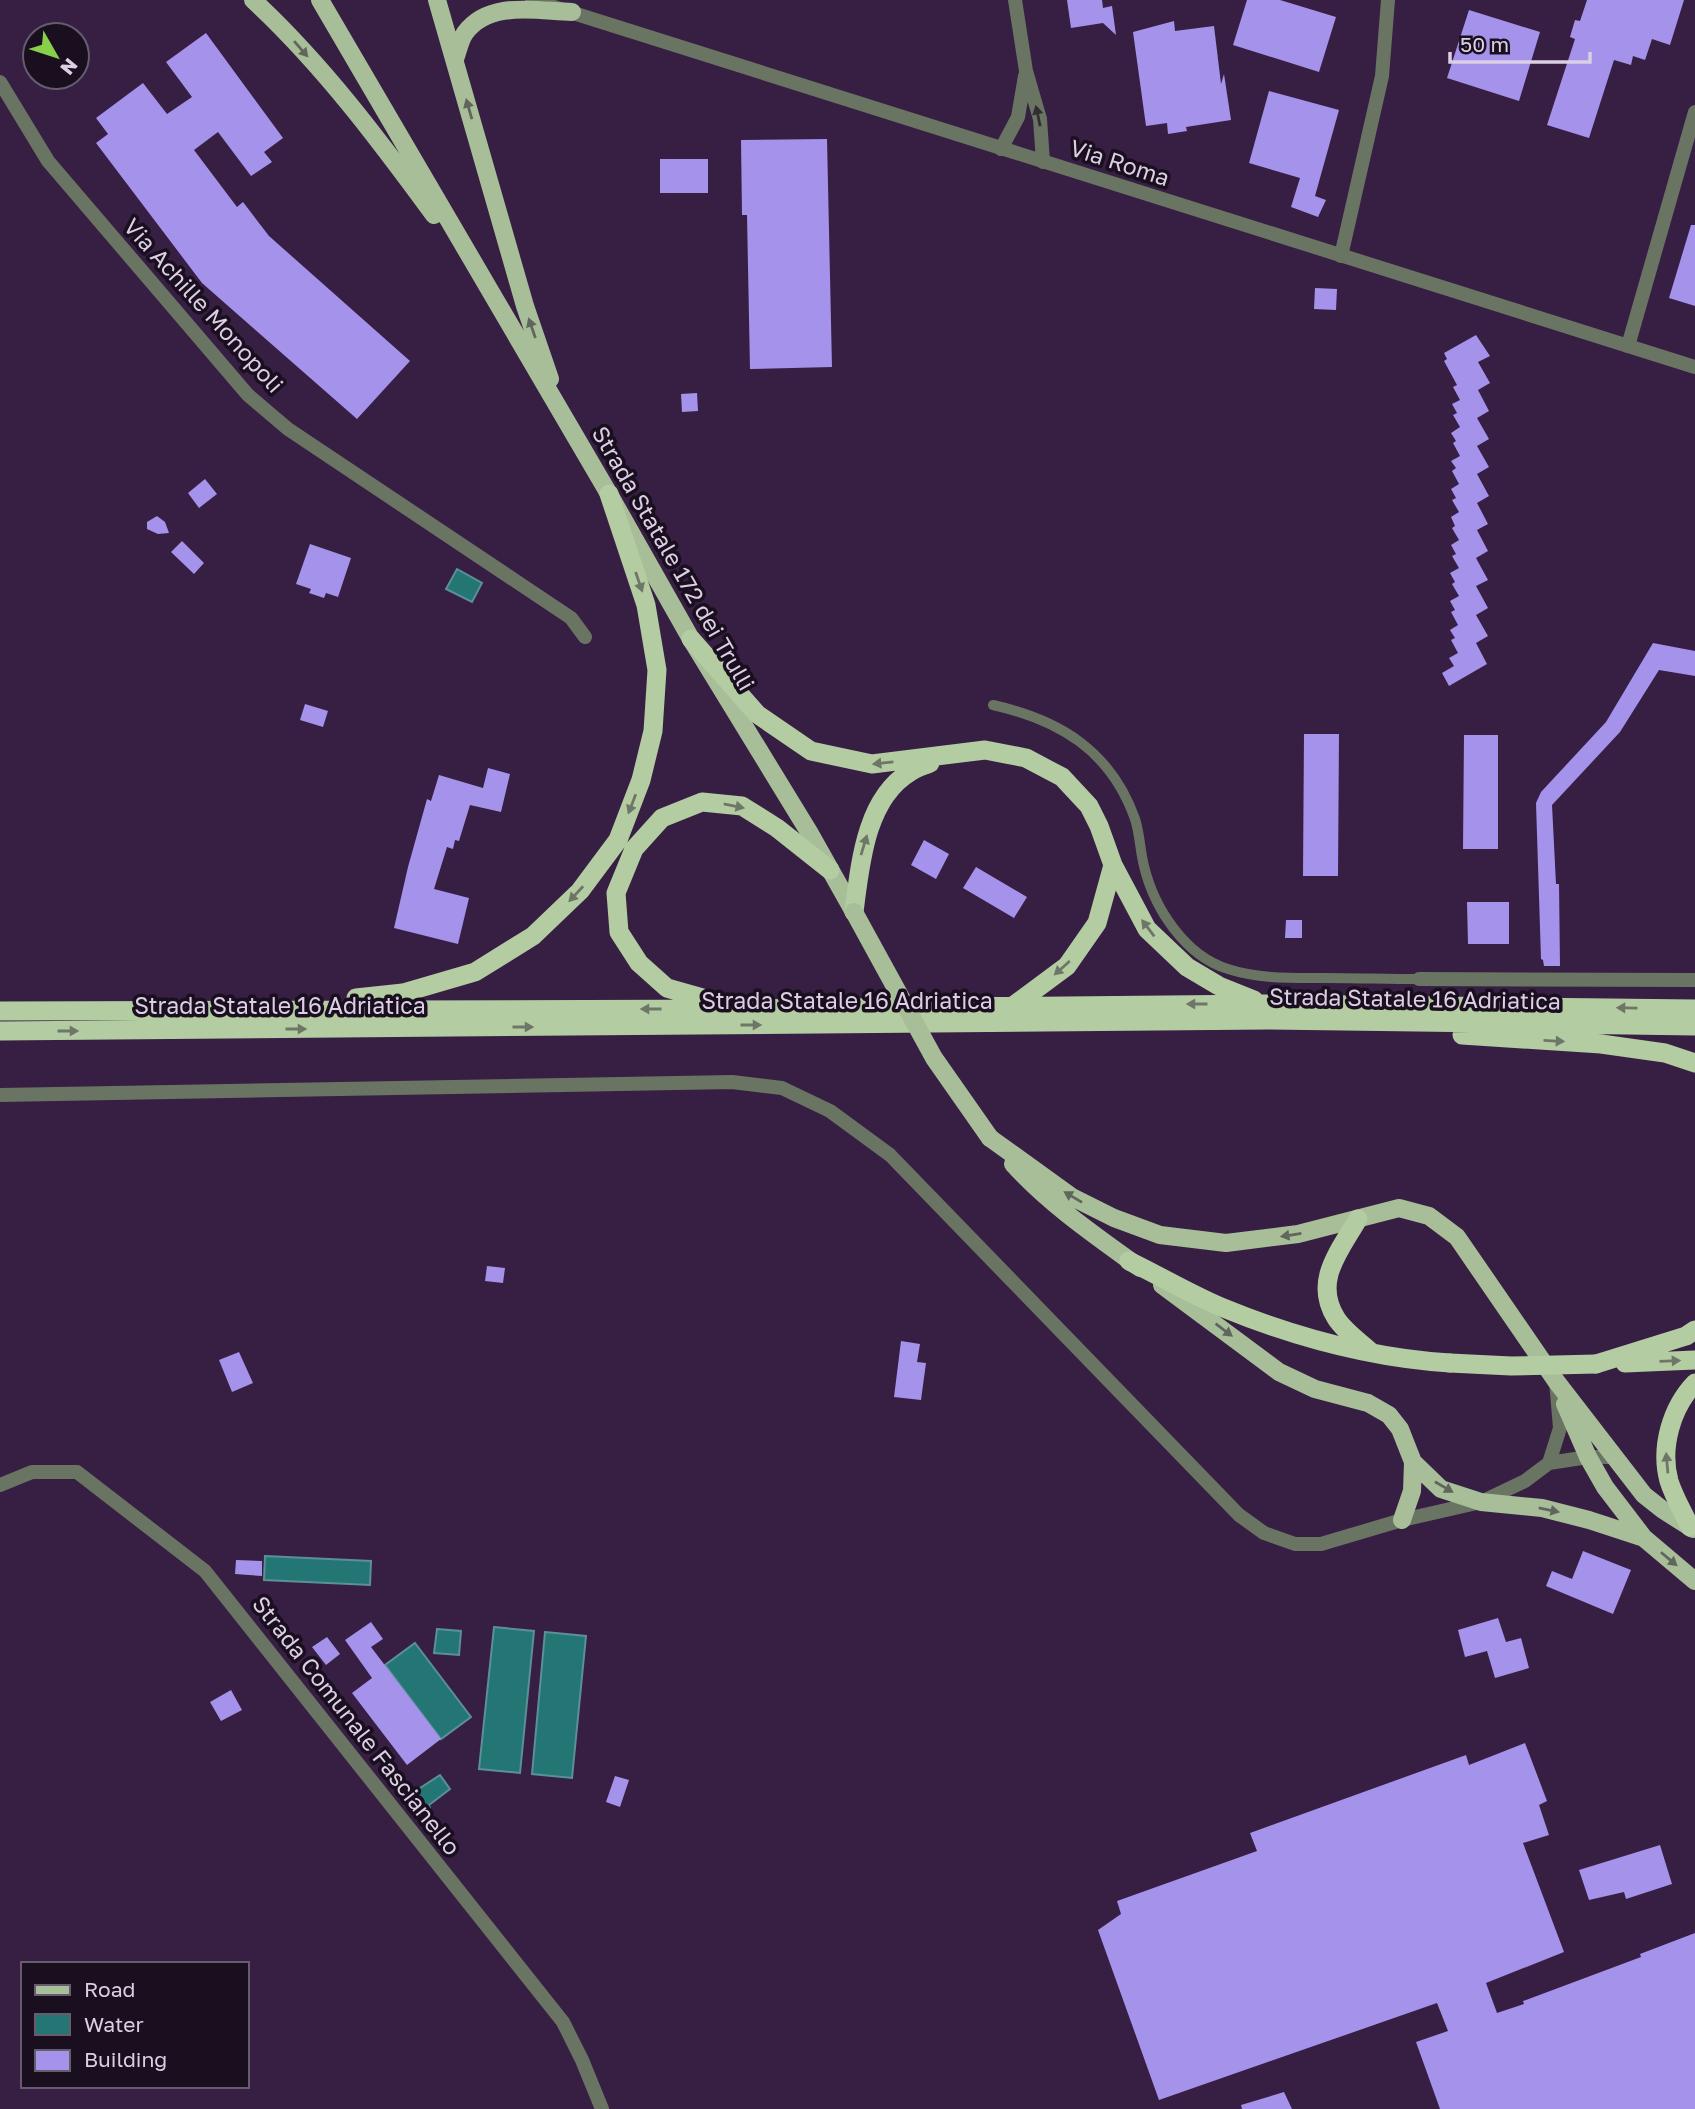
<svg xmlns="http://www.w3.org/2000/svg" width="1695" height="2109" font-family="'Golos Text',sans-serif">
	<rect width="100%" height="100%" fill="#371f43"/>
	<!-- water -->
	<path fill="#247674" stroke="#5b9096" stroke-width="2" d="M457,569L482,583L472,602L446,589Z
		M265,1556L371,1561L370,1585L264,1580Z
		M494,1627L534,1631L520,1773L479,1769Z
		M437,1629L461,1631L459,1655L434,1653Z
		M545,1632L586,1636L572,1778L532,1774Z
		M415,1643L471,1717L441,1739L385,1665Z
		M440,1775L450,1789L429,1805L430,1808L424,1812L411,1794Z"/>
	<!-- building -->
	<path fill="#a592ea" d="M1067,0H1102L1103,8L1112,6L1116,35L1103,23L1071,28Z
		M1247,0H1280L1336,17L1319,72L1233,45Z
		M1587,0H1684L1670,45L1652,39L1645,60L1633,56L1631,65L1614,60L1589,138L1547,125L1575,39L1570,37L1575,20L1580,21Z
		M1469,10L1540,32L1519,101L1447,78Z
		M1174,21L1175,31L1214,26L1221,84L1224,74L1231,120L1186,127L1187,131L1168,134L1167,123L1146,126L1133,32Z
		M206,33L283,138L264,152L272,162L251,176L218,132L194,150L237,207L243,202L269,236L410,361L357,419L202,283L96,143L108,134L96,118L143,83L167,114L192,97L166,62Z
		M1269,91L1339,110L1315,196L1326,200L1318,217L1291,207L1300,178L1249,163Z
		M827,139L832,367L750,369L747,215H742L741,140Z
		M660,159H708V193H660Z
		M1691,225H1695V306L1669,298Z
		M1315,288L1337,289L1336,310L1314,309Z
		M1476,335L1490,356L1478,362L1490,383L1478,390L1489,411L1477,418L1489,439L1477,446L1489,467L1477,474L1489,496L1477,503L1488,524L1477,530L1488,551L1476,558L1488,580L1476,586L1488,608L1476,615L1488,636L1476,643L1487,664L1449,686L1442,673L1454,666L1449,658L1458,653L1451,640L1455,638L1450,630L1458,625L1451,612L1455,610L1450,601L1459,596L1452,584L1455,582L1450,573L1459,568L1452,556L1456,554L1451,545L1459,540L1452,528L1455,526L1451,517L1459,512L1452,500L1456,498L1451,489L1459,484L1452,471L1456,468L1451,461L1460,456L1453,443L1456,441L1451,433L1460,427L1453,415L1457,413L1452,404L1460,400L1453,387L1457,385L1444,361L1447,359L1444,353Z
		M697,393L698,411L682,412L681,394Z
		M205,479L217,494L199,508L188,493Z
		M157,516L165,522L169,533L158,534L147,529V522Z
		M182,541L204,563L194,574L171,552Z
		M310,544L351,558L338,597L326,593L324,598L309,593L311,589L296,584Z
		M1653,643L1695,651V676L1659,670L1620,732L1552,805L1556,884H1559L1560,966H1544L1543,960L1541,959L1536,803L1541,792L1606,722Z
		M305,704L328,711L323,727L300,720Z
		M1304,734H1339L1338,876H1303Z
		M1464,735H1498V849H1463Z
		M488,768L510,774L501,812L470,805L459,841L455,840L453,849L447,847L434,889L469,898L458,944L394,928L408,867L427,799L431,801L439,775L483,788Z
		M924,840L949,854L936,879L911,865Z
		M976,867L1027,897L1014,918L963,888Z
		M1467,902H1509V944H1468Z
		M1286,920H1302V938H1285Z
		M487,1266L505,1268L503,1283L485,1281Z
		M901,1341L920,1344L917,1362L926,1363L921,1400L894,1397Z
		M239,1352L253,1383L232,1392L219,1360Z
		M1583,1551L1631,1570L1613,1614L1546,1586L1552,1571L1572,1579Z
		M236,1560L262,1561V1576L235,1574Z
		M1498,1618L1506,1642L1521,1638L1529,1668L1495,1678L1487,1651L1465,1657L1458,1630Z
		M371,1622L383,1639L371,1647L441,1739L407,1765L352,1693L372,1678L345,1640Z
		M327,1637L340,1654L326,1665L312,1647Z
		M231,1690L242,1710L221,1721L210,1702Z
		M1525,1743L1547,1801L1539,1805L1549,1835L1523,1843L1564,1952L1486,1983L1497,2013L1524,2004L1523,2001L1641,1957L1640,1954L1695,1933V2109H1440L1416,2042L1448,2031L1437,2003L1159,2100L1098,1930L1121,1914L1117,1901L1257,1851L1250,1833L1466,1755L1469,1765Z
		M615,1776L629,1780L620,1807L606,1802Z
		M1660,1845L1672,1884L1626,1899L1624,1892L1589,1900L1579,1870Z
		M1284,2092L1292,2109H1242L1241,2105Z"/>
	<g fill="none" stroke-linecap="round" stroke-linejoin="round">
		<!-- service -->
		<path stroke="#697562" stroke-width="10" d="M993,705C1060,720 1111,751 1135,819C1140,834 1140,851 1144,866C1154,908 1185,956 1228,969C1259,979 1291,978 1323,978C1355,978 1387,979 1419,979"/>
		<!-- minor -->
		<path stroke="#697562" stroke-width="14" d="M1015,0L1026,71L1040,119L1043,162
			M0,82L48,161L248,395L288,429L571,618L585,637
			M1001,149L1018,117L1025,76
			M1341,256L1382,76L1388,0
			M1628,346L1695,112
			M1419,979L1695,980
			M0,1095L732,1082L782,1088L830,1111L890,1155L1239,1515L1264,1533L1295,1544H1321L1402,1520L1481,1502L1525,1481L1549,1463L1588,1457H1615
			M1549,1463L1560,1428L1556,1381
			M0,1485L32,1472H77L205,1571L563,2022L582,2060L602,2109"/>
		<!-- tertiary -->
		<path stroke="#697562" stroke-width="14" d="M532,0L1695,367"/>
		<!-- primary -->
		<path stroke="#a7be98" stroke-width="18" d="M253,0C322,64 379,140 434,215
			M320,0L609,494L691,639L809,832L854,912
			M437,0L525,306L550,379
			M455,59C458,51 460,40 465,33C489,0 536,11 572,12
			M990,1138L1072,1197L1114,1218L1160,1235L1226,1243L1298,1234L1399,1208L1429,1216L1457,1237L1556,1381L1644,1495L1663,1510L1693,1529
			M1013,1164C1050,1205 1096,1236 1140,1268
			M1162,1285L1279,1372L1315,1389L1368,1403L1389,1415L1400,1429L1413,1462L1441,1489L1481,1502L1542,1508L1589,1520L1644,1538
			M1565,1404L1588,1457L1605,1487L1644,1538L1695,1581
			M1402,1520L1412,1491L1413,1462"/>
		<!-- trunk -->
		<path stroke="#b4cca2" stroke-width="19" d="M691,639L757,714L811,751L872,764L985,750L1026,758L1062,777L1089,806L1099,826L1113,865L1147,929L1187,967L1219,986L1254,1000
			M854,912C860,866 865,799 910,772C916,768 923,766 930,763
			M356,998L403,993L475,972L533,936L580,891L618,840L641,780L653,731L657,670L646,605L609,494
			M720,1003L667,988L639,963L619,932L616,893L634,849L662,818L702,802L742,806L777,828L830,870
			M1013,1006L1067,966L1097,923L1113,865
			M0,1011L744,1009L1265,1004L1695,1009
			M0,1031L1269,1020L1695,1026
			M1462,1035L1601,1044L1665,1053L1695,1063
			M1358,1219C1339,1252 1313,1281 1336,1318C1344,1331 1360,1342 1371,1352
			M1129,1261C1160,1276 1190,1294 1221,1307C1294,1337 1371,1358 1450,1363
			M1625,1363L1695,1360
			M1596,1364L1686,1336L1695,1330
			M1690,1527C1683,1512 1674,1497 1669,1481C1660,1448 1671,1408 1695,1383"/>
		<!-- primary-bridge -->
		<path stroke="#a7be98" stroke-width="18" d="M854,912L934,1058L990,1138"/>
		<!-- trunk-bridge -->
		<path stroke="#b4cca2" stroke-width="19" d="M1450,1363L1511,1366L1596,1364"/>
	</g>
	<!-- one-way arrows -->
	<defs><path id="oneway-solid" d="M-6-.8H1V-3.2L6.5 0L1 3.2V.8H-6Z" transform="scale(1.75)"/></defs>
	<g fill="#60665c">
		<use href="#oneway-solid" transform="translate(301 49) rotate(49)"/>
		<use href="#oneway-solid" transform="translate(469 109) rotate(-106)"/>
		<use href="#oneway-solid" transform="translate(532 328) rotate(-109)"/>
		<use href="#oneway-solid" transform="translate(1073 1197) rotate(-149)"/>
		<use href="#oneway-solid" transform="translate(1291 1235) rotate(171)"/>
		<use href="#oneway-solid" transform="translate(1224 1330) rotate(37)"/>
		<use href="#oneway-solid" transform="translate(1444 1487) rotate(30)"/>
		<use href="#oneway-solid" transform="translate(1549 1510) rotate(12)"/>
		<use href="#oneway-solid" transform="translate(1669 1559) rotate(40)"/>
	</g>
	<use fill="#312e33" href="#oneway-solid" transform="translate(1038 116) rotate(-102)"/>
	<g fill="#6e7767">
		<use href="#oneway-solid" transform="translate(639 582) rotate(71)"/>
		<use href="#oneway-solid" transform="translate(883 763) rotate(174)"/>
		<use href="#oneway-solid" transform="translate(632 804) rotate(111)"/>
		<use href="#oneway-solid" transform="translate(734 806) rotate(11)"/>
		<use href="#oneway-solid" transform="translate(864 845) rotate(-73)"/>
		<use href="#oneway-solid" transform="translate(576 894) rotate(133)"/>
		<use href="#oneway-solid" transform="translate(1148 928) rotate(-127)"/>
		<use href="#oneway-solid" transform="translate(1062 968) rotate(138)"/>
		<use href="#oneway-solid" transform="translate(1197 1004) rotate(180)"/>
		<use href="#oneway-solid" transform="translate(1627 1008) rotate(-179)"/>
		<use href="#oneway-solid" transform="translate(651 1009) rotate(-180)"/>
		<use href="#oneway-solid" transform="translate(751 1025)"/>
		<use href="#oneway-solid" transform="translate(523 1027)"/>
		<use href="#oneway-solid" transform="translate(296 1029)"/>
		<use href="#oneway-solid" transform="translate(68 1031)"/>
		<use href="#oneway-solid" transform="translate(1554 1041) rotate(3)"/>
		<use href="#oneway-solid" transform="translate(1670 1361) rotate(-2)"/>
		<use href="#oneway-solid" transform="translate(1667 1463) rotate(-95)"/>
	</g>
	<g text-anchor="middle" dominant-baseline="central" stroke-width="7" stroke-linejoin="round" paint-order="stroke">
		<!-- street labels -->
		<g font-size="23" fill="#dccee5" stroke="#190f1f">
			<text transform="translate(1120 162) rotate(18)">Via Roma</text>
			<text transform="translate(204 305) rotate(48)">Via Achille Monopoli</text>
			<text transform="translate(674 558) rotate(60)">Strada Statale 172 dei Trulli</text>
			<text transform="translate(1415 998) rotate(1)">Strada Statale 16 Adriatica</text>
			<text x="847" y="1000">Strada Statale 16 Adriatica</text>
			<text x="280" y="1005">Strada Statale 16 Adriatica</text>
			<text transform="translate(357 1725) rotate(52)">Strada Comunale Fascianello</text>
		</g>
	</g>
	<!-- legend -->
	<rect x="21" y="1962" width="228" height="126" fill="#190f1f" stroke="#675b6e" stroke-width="2"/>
	<rect x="35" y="1985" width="35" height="10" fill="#a7be98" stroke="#675b6e" stroke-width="2"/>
	<text x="84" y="1997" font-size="21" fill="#dccee5">Road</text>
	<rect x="35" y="2014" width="35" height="21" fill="#247674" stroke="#675b6e" stroke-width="2"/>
	<text x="84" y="2032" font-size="21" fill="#dccee5">Water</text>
	<rect x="35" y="2050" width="35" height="21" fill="#a592ea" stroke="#675b6e" stroke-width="2"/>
	<text x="84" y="2067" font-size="21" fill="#dccee5">Building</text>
	<!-- north arrow -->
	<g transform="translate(56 56) rotate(129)"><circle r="33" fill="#190f1f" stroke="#675b6e" stroke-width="2"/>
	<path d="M0-5L12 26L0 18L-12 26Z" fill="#88cf4a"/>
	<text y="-10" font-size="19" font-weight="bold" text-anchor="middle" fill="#dccee5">N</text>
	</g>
	<!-- scale -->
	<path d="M1450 52v10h140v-10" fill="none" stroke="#dccee5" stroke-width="3.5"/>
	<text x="1460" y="52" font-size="21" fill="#dccee5" stroke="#190f1f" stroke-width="5" paint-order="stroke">50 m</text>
</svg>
